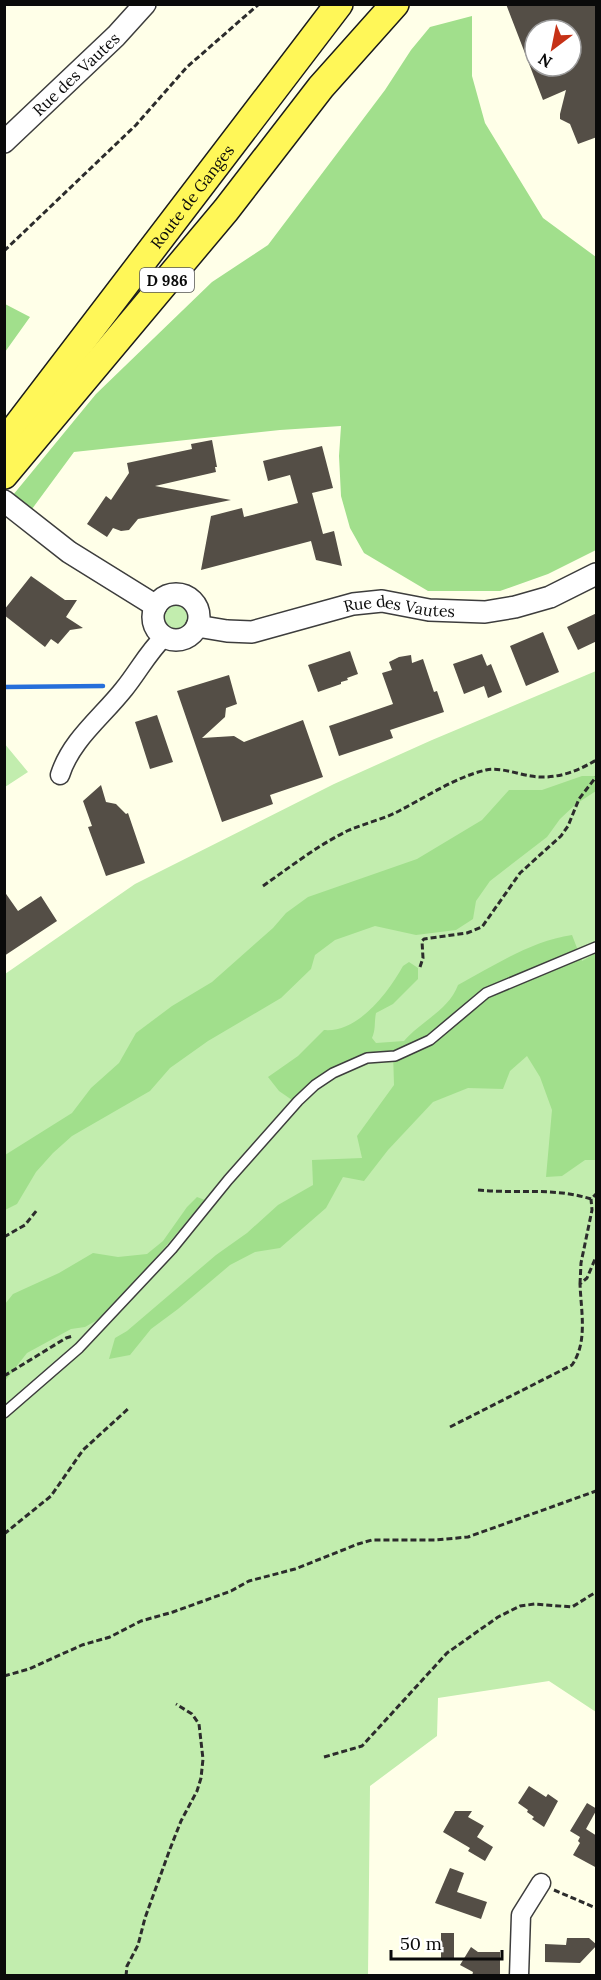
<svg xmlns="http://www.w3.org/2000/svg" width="601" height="1980" font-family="Lora,serif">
	<rect width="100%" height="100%" fill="#ffffe8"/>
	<!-- green -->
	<path fill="#c2edae" d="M161 617a15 15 0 1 1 30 0a15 15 0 1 1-30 0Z
		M596,671V1712L549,1681L438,1698L437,1736L370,1786L368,1975L5,1976V974L135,884L334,784L432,740Z
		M4,743L28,772L5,787H4Z"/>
	<!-- forest -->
	<path fill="#a1df8c" d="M472,16V76L485,123L543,218L596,257V550L548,574L500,591H428L364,553L350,528L341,496L339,456L341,426L280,430L74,452L32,509L13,495L96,394L212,282L268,245L385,90L411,50L430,27Z
		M5,304L30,317L5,352Z
		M582,776H596V791L576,804L560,819L547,837L490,881L476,901L473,919L456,930L416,935L375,926L335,940L315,955L311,969L281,998L208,1041L170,1068L150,1091L72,1136L53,1153L36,1172L17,1204L5,1210V1155L72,1113L91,1088L119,1063L136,1033L172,1006L212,982L273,928L286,913L308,897L417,859L482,820L509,790H542Z
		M572,935L582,961L596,953V1160H585L562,1176L546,1177L552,1110L540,1077L527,1056L510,1071L503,1089L468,1088L433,1102L388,1150L364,1181L343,1177L326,1208L280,1248L255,1252L230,1265L178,1309L151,1329L130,1355L109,1359L115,1338L127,1331L216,1255L247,1233L278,1205L313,1185L312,1160L362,1158L357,1136L394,1085L393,1052C347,1052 326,1072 292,1100L279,1091L268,1077L298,1056L324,1030C358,1033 388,993 403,966L409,962L418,968V979L393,1004L376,1013C374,1023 376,1029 372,1038L376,1043L404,1041C421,1021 449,1010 458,985C495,965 531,941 572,935Z
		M197,1197L205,1200L154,1260L99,1319L85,1327L71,1329L27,1353L5,1381V1304L13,1294L59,1273L93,1253L118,1257L147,1254L163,1241L187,1207Z"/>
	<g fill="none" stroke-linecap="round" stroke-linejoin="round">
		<!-- stream -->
		<path stroke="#266fda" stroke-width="4.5" d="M4,687L103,686"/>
	</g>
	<!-- building -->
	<path fill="#544e46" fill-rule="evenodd" d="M506,4H597V137L578,144L570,124L560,119V114L566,90L543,100ZM535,30H571V66H535Z
		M212,440L217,467H215L216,472L155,486L231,500L138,519L129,530L121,531L113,528L107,537L87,524L106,496L111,500L129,473L127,463L192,449L191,444Z
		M322,446L333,488L312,493L323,534L334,531L342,566L316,560L311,541L201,570L211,516L242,508L244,517L298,503L290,475L268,481L263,461Z
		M31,576L65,600H77L66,617L83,628L70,630L58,644L51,639L45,647L4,615V610Z
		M597,613V641L578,650L567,627Z
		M543,632L559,672L526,686L510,646Z
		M350,651L358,674L347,678L348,680L341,682V684L318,692L308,665Z
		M482,654L487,666L491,664L502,692L488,698L484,686L464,694L453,664Z
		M411,655L412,663L423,659L434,692L437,691L444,712L390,730L393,738L339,756L329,726L393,704L382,673L392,670L389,662L399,657Z
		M229,675L237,704L226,708L225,717L202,738L234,736L244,742L303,720L323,777L270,795L273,804L222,822L177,691Z
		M157,715L173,762L150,769L135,722Z
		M101,785L106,802L116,804L126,814L128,813L145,863L106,876L88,827L92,826L83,801Z
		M4,891L18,911L41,896L57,921L4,956Z
		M529,1786L546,1797L548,1794L558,1801L544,1827L532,1819L534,1817L527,1812L528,1810L518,1803Z
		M587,1803L597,1809L586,1829L597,1836V1868L573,1855L580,1843L578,1841L580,1837L570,1831Z
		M455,1811H472L468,1817L484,1826L477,1837L493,1847L485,1861L468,1851L470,1848L443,1832Z
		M450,1868L464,1873L457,1892L487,1902L481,1919L435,1903Z
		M441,1933H454V1960H441Z
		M567,1938H589L597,1945L580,1963L545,1962V1944L566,1945Z
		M471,1947L478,1952H500V1976H472L473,1972L460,1965Z"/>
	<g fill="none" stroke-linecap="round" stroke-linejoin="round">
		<defs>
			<path id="service" d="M4,1413L79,1348L172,1249L228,1180L298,1101L315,1085L333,1073L367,1058L395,1056L430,1040L486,993L596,947"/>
			<path id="minor" d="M60,775C71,740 102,717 124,689C138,672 148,652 164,637
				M519,1976L521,1915L541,1883"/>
			<g id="tertiary">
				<path id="s1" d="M4,142L116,36L145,4"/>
				<path d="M4,501L69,552L156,606"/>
				<circle cx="176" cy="617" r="23"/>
				<path id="s2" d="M197,626L227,631L252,632L353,604L382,601L429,610L485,612L515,607L550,597L596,574"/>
			</g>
			<g id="primary">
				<path id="s3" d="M4,443L339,4"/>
				<path d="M4,475L226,210L321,87L395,4"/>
			</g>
		</defs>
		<!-- service casing -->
		<use href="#service" stroke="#3d3d3d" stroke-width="12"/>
		<!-- minor casing -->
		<use href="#minor" stroke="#3d3d3d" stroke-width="21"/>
		<!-- tertiary casing -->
		<use href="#tertiary" stroke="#3d3d3d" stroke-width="24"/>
		<!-- primary casing -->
		<use href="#primary" stroke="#1b1b1b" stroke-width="30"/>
		<!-- path -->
		<path stroke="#2c2c2c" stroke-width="3" stroke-dasharray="6 3" stroke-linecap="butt" d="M4,251L136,125L187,67L259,4
			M263,886C290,867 317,846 347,831C363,824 380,820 395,813C423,799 455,777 486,770C500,767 517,774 531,776C554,780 577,772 596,760
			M420,967L423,958L422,941L424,939L467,933L482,927L520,873L561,836L568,826L579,799L596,777
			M478,1190C516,1194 554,1187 591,1199L596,1194
			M4,1237L25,1225L37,1210
			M580,1284L581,1263L592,1210L591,1199
			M4,1376L66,1338L73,1336
			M450,1427L572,1365C588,1342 581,1311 580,1284L587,1278L596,1257
			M4,1534L51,1496L83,1450L129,1408
			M4,1676L29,1669L82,1645L110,1637L141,1621L173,1612L231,1591L249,1581L295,1569L358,1544L372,1540H435L468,1537L596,1491
			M324,1757L362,1746L447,1653L498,1617L520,1606L535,1604L572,1607L596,1592
			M554,1890L596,1908
			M126,1976L127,1966L138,1945L145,1918L170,1849L181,1821L197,1791L201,1778L203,1759L199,1724L192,1714L176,1704"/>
		<!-- service -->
		<use href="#service" stroke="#fff" stroke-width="9"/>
		<!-- minor -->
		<use href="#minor" stroke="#fff" stroke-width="18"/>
		<!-- tertiary -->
		<use href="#tertiary" stroke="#fff" stroke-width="21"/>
		<!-- primary -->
		<use href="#primary" stroke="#fff758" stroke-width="27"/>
	</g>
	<g text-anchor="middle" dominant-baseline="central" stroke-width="6" stroke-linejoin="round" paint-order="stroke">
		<!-- shield labels -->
		<rect fill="#fff" stroke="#545454" stroke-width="1.5" x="140" y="268" width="54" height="24" rx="4.5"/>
		<g font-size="15" font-weight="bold" fill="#0a0a0a">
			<text x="167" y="280">D 986</text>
		</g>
		<!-- street labels -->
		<g font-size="16" fill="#0a0a0a" stroke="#fff">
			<text stroke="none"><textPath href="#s1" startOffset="99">Rue des Vautes</textPath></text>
			<text stroke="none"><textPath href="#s3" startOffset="310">Route de Ganges</textPath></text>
			<text stroke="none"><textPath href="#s2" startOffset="207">Rue des Vautes</textPath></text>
		</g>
	</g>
	<!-- border -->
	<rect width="601" height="1980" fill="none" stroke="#0a0a0a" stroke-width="12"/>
	<!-- north arrow -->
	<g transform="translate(553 48) rotate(212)"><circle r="28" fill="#ffffff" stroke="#9d9d9d" stroke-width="1.5"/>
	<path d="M0-4.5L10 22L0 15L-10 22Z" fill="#c63116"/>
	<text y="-9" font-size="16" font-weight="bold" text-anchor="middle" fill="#0a0a0a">N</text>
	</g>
	<!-- scale -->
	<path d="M391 1950v9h111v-9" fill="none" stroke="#0a0a0a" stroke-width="3"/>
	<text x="400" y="1950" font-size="18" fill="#0a0a0a" stroke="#ffffff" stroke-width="4.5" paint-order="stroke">50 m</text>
</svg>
